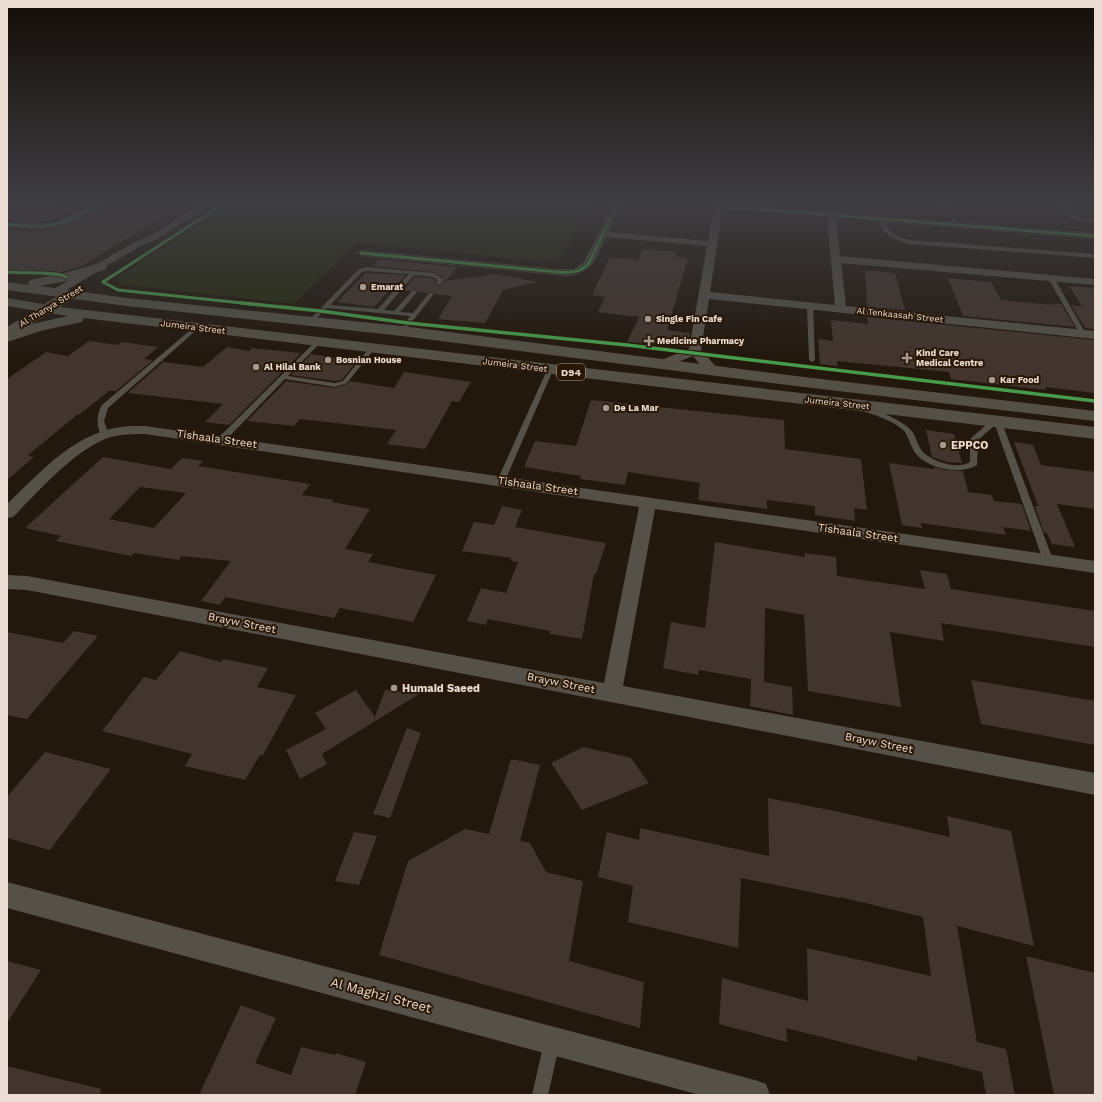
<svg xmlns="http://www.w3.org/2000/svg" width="1102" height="1102" font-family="'Work Sans',sans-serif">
	<rect width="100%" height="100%" fill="#22180e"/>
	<!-- green -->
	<path fill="#262a10" d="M234,201H521L589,206L558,263L356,243L293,304L120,284L118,277Z"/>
	<!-- building -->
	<path fill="#42352e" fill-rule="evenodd" d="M7,204H21L79,210L54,220L34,222H22L7,220Z
		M143,210L169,213L82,266L61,272L38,270L31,274L7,271V229L29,231L50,230L69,224L96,211L134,215Z
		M642,249L677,252L675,257L688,258L667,330L690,333L688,347L627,342L639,317L598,312L605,297L592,295L610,257L638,260Z
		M379,259L457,267L446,281L496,274L538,282L503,290L485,323L438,319L452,296L434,294L433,292L427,293L418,292L415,289L410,291H403L415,277L432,278L435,281V283L438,286L443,283L444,278L434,272L372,266Z
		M865,270L895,273L905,310L867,307Z
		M366,273L406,275L393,289H390L374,307L337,302Z
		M948,278L991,282L1001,300L1053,305L1051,303L1061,304L1075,327L963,316Z
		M1069,286L1095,288V329L1085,328L1071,305L1082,306Z
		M867,317L1095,340V393L1045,387L1046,390L951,379L949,372L837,361L838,366L820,364L818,339L833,341L831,320L868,324Z
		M89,341L118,345L122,342L158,347L144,359L153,360L116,391H109L80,414H78L27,456L34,457L7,480V379L46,352L68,356Z
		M227,347L249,351L252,348L301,353L229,425L205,422L223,404L128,393L163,362L203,367Z
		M311,354L357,361L342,380L335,381L291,375Z
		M404,372L471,382L459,402L452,401L425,449L387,444L396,430L300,419L294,426L247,421L286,381L335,388L347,384L350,381L394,388Z
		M591,400L784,420L785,449L861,459L867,510L854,508L855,521L815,515V506L767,500V509L698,500L700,483L628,472L625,485L580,479L581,476L524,467L535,441L576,446Z
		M926,430L954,434L962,463L947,462L932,457Z
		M1014,442L1033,445L1041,465L1095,472V509L1057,504L1075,547L1052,544L1047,533H1044L1035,506H1038Z
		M103,457L171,469L182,458L203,461L198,466L310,484L302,495L334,500L332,502L370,509L345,549L373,554L368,562L436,575L413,622L340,608L334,618L225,597L220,605L201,601L231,561L181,556L179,560L134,553L131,556L56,541L61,536L25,528ZM140,487L186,493L154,528L109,519Z
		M889,463L934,469V467L946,470L963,471L968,492L992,495L994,501L1022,504L1031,531L1003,527L1006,535L921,523L922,528L902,525Z
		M502,506L522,510L515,527L606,543L596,574H594L582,639L550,634V631L488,619L486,625L467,621L481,588L506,593L518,562L511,561V558L462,551L474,522L494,525Z
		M715,542L805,557L804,553L836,557L837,576L925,589L920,570L947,574L951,589L1095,611V647L941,623L944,641L890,632L901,707L808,691L804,615L765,608L764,682L792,687L793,715L750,706L751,679L699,670L698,675L663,668L671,622L705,628Z
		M74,631L98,636L27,719L7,715V632L63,643Z
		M180,651L221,662L223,659L268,668L257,687L296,695L263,755H260L245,780L185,766L192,754L102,731L144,677L156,680Z
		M971,680L1095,701V745L981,724Z
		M356,690L375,717L385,690L419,694L322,754L327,764L300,779L286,750L326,729L315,713Z
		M407,728L421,733L390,818L373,814Z
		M583,747L631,758L649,783L582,810L551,763Z
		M45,752L111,769L50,850L7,838V797Z
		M511,759L540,765L520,841L530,843L546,872L583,881L569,961L644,982L640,1028L379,955L408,861L465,829L489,834Z
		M768,798L835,811L950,837L947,816L1011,831L1034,946L957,926L977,1042L1006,1049L1015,1095H986L982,1072L917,1056V1061L786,1028L787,1042L719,1024L722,978L808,1001L807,948L931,976L923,917L840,897V898L741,878L738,948L628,922L633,886L598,877L607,832L639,840L640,828L769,856Z
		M354,832L377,836L359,885L335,881Z
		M1026,956L1095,973V1095H1054Z
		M7,961L41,970L7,1023Z
		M241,1005L276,1018L255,1063L291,1075L301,1047L335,1055L336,1053L366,1062L355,1095H199Z
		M7,1066L101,1089L100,1095H7Z"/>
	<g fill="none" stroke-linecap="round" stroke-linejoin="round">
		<!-- service -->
		<path fill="#555149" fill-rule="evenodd" d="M941,201H945L959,226H955Z
			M1065,201L1095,202V204L1071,203L1063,204L1067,209L1095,211V213L1070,212L1075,217L1095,220V222L1072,219L1058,204Z
			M879,218H883C890,233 893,236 910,240L1095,254V258L910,244C896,240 880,234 879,218Z
			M365,267L434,273L443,279L442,283L439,285L436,283L437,280L433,277L414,275L384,310L394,311L412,291L414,290L417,292L400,312L413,313L429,293H433V295L404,332L399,331L410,316L327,308L312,323H308V321L358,270ZM366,271L409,274L378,309L330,305L362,272Z
			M1049,277L1054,278L1086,334L1085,335L1080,334L1048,278Z
			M810,304L813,306L815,360L812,362L809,360L807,306Z
			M195,326L200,327L108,408L104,421L109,435L108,437H102C96,426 96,416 102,405Z
			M316,341L321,342L288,376L335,383L343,381L370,347L375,348L347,383L335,387L285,379L224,442H218V438Z
			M550,368L553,370L505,481L504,483H498L497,481L547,370Z
			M860,406C870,405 904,422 910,429C917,436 917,447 924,453C934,462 958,470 970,462V439L993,419L1001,420L1053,560L1051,562L1048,563L1043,560L995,425L978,440L977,465C962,475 929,469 917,455C910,448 910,436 902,429C890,419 874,415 860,410Z
			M552,1034L557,1037L560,1042L548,1095H532L544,1042L547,1037Z"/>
		<!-- minor -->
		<path fill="#555149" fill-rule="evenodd" d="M98,201H107C103,206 95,210 89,213C61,230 39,232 7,227V221C50,228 61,222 98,201Z
			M182,201H216L156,240L142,245L60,294H52L51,292L52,290L136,241L150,236L200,205L186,204Z
			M608,201H617L620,204L609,232L708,241L714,210L720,206L732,204L1095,233V239L836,218L840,256L1095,279V285L841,263L846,306L1095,331V339L709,299L701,350L720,371L718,374C707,376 700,364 693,356L665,367L661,366L659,363L661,360L689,349L707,246L606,237C596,259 593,274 566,276L361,256L356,253L361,250L557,269H574L584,262L612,207ZM725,210H732L827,217L835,305L710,292L722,211Z
			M130,426H145L1095,561V573L655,509L623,686L1095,773V795L27,590L7,589V575L27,576L604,683L639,507L145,434C134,434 122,434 111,437C77,447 38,492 13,517L7,518V504C43,470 77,429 130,426Z
			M7,882L755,1080L766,1084L770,1095H700L7,908Z"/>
		<!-- secondary -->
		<path fill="#545048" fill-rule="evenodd" d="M71,290L76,291L78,294L76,297L12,336L7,338V327L66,291Z"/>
		<!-- primary -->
		<path fill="#545046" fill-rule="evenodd" d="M100,263L105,264L107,267L105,270L71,280L40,286L127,298L402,326L804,377L1095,411V421L804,387L402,336L127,306L7,290V282L29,285L28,283L30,280L64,273Z
			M7,298L60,307L1095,427V439L84,318L82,322L44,330L7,342V332L36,323L68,316L7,306Z"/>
		<defs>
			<path id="cycleway-far1" d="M228,201L103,282L118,290L252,304
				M732,207L1095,236
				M7,224C51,231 66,223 103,201
				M361,253L557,272C569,273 581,273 589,263L616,207V204L612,201
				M7,272C22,274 55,271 66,277"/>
			<path id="cycleway" d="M242,303L321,311L408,323L627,345L1095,401"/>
		</defs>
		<!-- cycleway-far1 casing -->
		<use href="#cycleway-far1" stroke="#2a1706" stroke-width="4.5"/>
		<!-- cycleway casing -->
		<use href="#cycleway" stroke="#2a1706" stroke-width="5.5"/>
		<!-- cycleway-far1 -->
		<use href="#cycleway-far1" stroke="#469c4c" stroke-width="3"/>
		<!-- cycleway -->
		<use href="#cycleway" stroke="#469c4c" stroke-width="3.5"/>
	</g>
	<!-- sky -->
	<linearGradient id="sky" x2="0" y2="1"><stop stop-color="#130d08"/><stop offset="0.57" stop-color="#3e3d41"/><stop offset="1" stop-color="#3e3d41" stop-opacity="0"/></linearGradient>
	<rect width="1102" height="355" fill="url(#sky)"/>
	<!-- markers -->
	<g fill="#a5988e" stroke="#2a1706" stroke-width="1.5">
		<circle cx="363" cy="287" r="4"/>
		<circle cx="648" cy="319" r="4"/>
		<path d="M647 335h4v4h4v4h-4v4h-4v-4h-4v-4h4z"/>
		<path d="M905 352h4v4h4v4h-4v4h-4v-4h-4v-4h4z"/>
		<circle cx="328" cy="360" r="4"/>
		<circle cx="256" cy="367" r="4"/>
		<circle cx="992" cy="380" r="4"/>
		<circle cx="606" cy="408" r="4"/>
		<circle cx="943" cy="445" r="4"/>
		<circle cx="394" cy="688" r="4"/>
	</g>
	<g text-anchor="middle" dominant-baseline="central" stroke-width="4" stroke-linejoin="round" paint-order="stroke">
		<!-- far-poi labels -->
		<g font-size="9" font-weight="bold" fill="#ebddd3" stroke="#2a1706" text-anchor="start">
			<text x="371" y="287">Emarat</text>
			<text x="656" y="319">Single Fin Cafe</text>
			<text x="657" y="341">Medicine Pharmacy</text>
			<text x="916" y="353">Kind Care<tspan x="916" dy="10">Medical Centre</tspan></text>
			<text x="336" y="360">Bosnian House</text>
			<text x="264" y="367">Al Hilal Bank</text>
			<text x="1000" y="380">Kar Food</text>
			<text x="614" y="408">De La Mar</text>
		</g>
		<!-- far-street labels -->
		<g font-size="9" fill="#ebddd3" stroke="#2a1706">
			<text transform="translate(51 306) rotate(-31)">Al Thanya Street</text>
			<text transform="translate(900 315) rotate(6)">Al Tenkaasah Street</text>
			<text transform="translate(193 327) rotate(7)">Jumeira Street</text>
			<text transform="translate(515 365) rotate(7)">Jumeira Street</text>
			<text transform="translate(837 403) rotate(6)">Jumeira Street</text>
		</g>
		<!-- shield labels -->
		<rect fill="#2a1706" stroke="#b1a296" stroke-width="1" x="557" y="364" width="28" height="16" rx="3"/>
		<g font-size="10" font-weight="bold" fill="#ebddd3">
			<text x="571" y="372">D94</text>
		</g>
		<!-- street labels -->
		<g font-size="11" fill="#ebddd3" stroke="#2a1706">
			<text transform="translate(217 439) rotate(8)">Tishaala Street</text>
			<text transform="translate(538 486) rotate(8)">Tishaala Street</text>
			<text transform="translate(858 533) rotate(8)">Tishaala Street</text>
			<text transform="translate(242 623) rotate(11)">Brayw Street</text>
			<text transform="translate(561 683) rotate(11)">Brayw Street</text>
			<text transform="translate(879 743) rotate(11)">Brayw Street</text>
		</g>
		<!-- poi labels -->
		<g font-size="11" font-weight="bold" fill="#ebddd3" stroke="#2a1706" text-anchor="start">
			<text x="951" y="445">EPPCO</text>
			<text x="402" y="688">Humaid Saeed</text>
		</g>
		<!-- near-street labels -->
		<g font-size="13" fill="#ebddd3" stroke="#2a1706">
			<text transform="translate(381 995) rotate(15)">Al Maghzi Street</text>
		</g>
	</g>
	<!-- border -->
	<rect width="1102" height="1102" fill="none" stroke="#ebddd3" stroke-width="16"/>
</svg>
